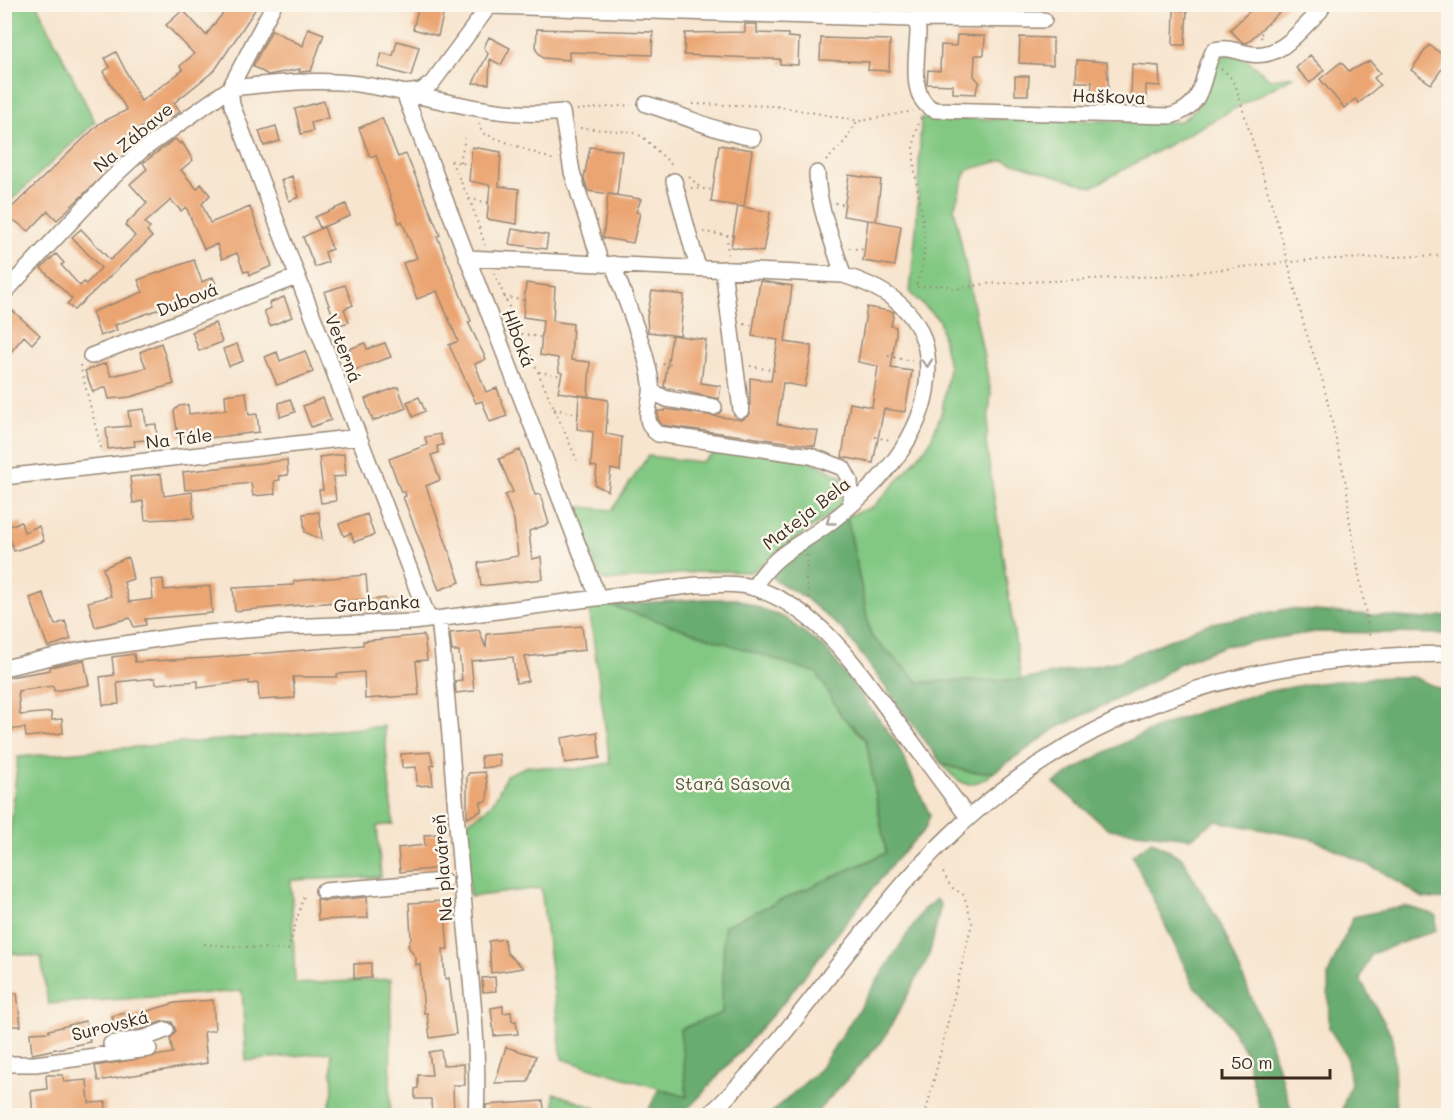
<svg xmlns="http://www.w3.org/2000/svg" width="1453" height="1120" font-family="Mali,sans-serif">
	<rect width="100%" height="100%" fill="#fbf7ec"/>
	<filter id="ink" filterUnits="userSpaceOnUse"><feTurbulence type="fractalNoise" baseFrequency=".0167" numOctaves="2"/><feDisplacementMap in="SourceGraphic" scale="12" xChannelSelector="R" yChannelSelector="G"/><feConvolveMatrix kernelMatrix="1 2 1 2 8 2 1 2 1" color-interpolation-filters="sRGB"/></filter>
	<filter id="wash" filterUnits="userSpaceOnUse"><feTurbulence type="fractalNoise" baseFrequency=".008" numOctaves="4" result="noise"/><feDisplacementMap in="SourceGraphic" scale="24" xChannelSelector="R" yChannelSelector="G"/><feGaussianBlur stdDeviation="1.35" result="paint"/><feColorMatrix in="noise" values="0 0 0 0 0 0 0 0 0 0 0 0 0 0 0 0 0 1.4 0 .05"/><feComposite in="paint" operator="in"/></filter>
	<g filter="url(#wash)">
		<rect width="100%" height="100%" fill="#f7e5cf"/>
		<!-- green -->
		<path fill="#82c883" stroke="#5e7950" stroke-width="1.5" d="M5,4L37,5L95,122L5,206Z
			M1229,54L1246,59L1270,79L1294,76L1092,187L1004,160L967,170L954,208L991,393L986,443L1021,680L919,682L871,636L847,516L873,507L902,476L930,442L942,411L949,367L939,320L910,293L917,218L921,118L1179,122C1206,106 1207,88 1215,59Z
			M723,448L807,459L842,477L844,495L839,508L751,572L708,571L606,581L600,578L573,506L612,510L648,456L701,462Z
			M609,605L817,673L841,715L866,740L886,853L724,926L722,1013L680,1029L687,1097L562,1059L541,888L470,897L463,824C489,811 496,802 506,775L528,766L575,769L610,763L589,607Z
			M384,726L393,824L377,826L381,877L291,880L295,984L391,979L390,1115H327L333,1091L331,1052L246,1061L242,991L48,1004L41,957L5,952V880L18,757Z
			M942,764L969,772H994C970,791 961,787 942,764Z
			M554,1093L609,1113V1115H555Z"/>
		<!-- forest -->
		<path fill="#69ac71" stroke="#526b48" stroke-width="1.5" d="M847,516L871,636L919,682L1021,680L1119,661L1207,624L1287,609L1425,619L1448,615V634L1316,632L1224,646L1178,664L1152,682L1057,728L994,772H969L942,764L845,632L804,597L772,578L773,572Z
			M704,599H737L785,618L826,649L896,742L930,815L925,829L893,863L783,1003L694,1103L679,1115H646L659,1089L687,1097L680,1029L722,1013L724,926L886,853L866,740L841,715L817,673L609,605Z
			M1388,677H1414L1448,693V900L1423,898L1381,871L1313,839L1215,821L1191,838L1108,829L1054,783C1127,734 1230,693 1319,683C1342,680 1365,679 1388,677Z
			M1152,841L1182,858L1222,927L1270,1042L1293,1115L1261,1114L1245,1052L1223,1014L1194,986L1132,855Z
			M936,899L941,905L929,956L883,1040L814,1115H769L820,1069L923,910Z
			M1405,906L1436,915V930L1371,954L1360,979L1393,1038L1396,1115H1340L1351,1083L1346,1055L1329,1028L1328,975L1353,917Z"/>
		<g id="blocks">
			<!-- building -->
			<path fill="#eba572" d="M230,4H259L215,70L174,103L180,111L171,118L163,113L136,131L141,139L57,220L48,211L29,231L5,214L100,123L127,110L103,72L110,67L105,58L116,52L141,101L183,70L180,66L194,54L166,25L183,10L206,35Z
				M419,4L445,8L438,36L413,29Z
				M1257,4H1288L1247,43L1242,42L1230,30Z
				M1174,10L1187,11L1185,45H1173Z
				M745,24H757V33L788,34V37L799,38L798,65L780,64V59H774L684,55L685,33L745,32Z
				M308,28L324,34L311,71L299,72L300,69L268,75L253,66L272,30L303,46Z
				M537,29L653,32L652,55L569,52V60L543,58L536,50Z
				M957,35L985,36L984,55H975L974,76L980,83L977,87L976,94L953,93V85L927,84L928,70L940,71L941,45L956,46Z
				M489,37L510,48L501,65L490,59L489,84L473,83L488,54L484,47Z
				M1020,37L1053,38V65L1019,63Z
				M821,38L890,40L889,71L868,70L869,62L820,60Z
				M397,41L419,47L411,76L378,67L382,53L393,56Z
				M1429,45L1449,59L1431,84L1411,70Z
				M1310,55L1324,70L1310,83L1296,68Z
				M1077,60L1107,62L1109,97L1091,96L1092,82H1076Z
				M1370,61L1380,73L1374,78L1380,85L1359,103L1355,99L1344,108L1320,79L1341,62L1349,71Z
				M1132,64L1159,66L1160,86L1146,85V97L1131,96Z
				M1015,76H1029L1028,95H1015Z
				M324,101L328,118L311,123L313,131L301,134L295,109Z
				M382,118L398,157L406,154L440,235L437,236L471,321L468,322L486,359L475,364L486,392L497,388L507,416L490,422L482,401L476,403L449,345L458,341L437,291L417,299L403,263L417,258L402,221L399,223L376,155L370,157L359,128Z
				M276,126L280,141L264,146L259,131Z
				M175,139L180,144L182,142L193,160L181,170L197,189L201,184L210,195L202,204L210,223L250,207L272,266L250,275L249,271L244,272L237,253L222,259L217,244L204,249L186,207L181,211L171,200L145,223L150,228L147,231L152,237L74,310L67,304L72,299L41,268L56,254L64,263L61,265L80,286L84,282L86,284L101,268L72,237L81,229L110,260L117,254L135,236L125,225L147,203L130,184L147,169L143,163Z
				M719,145L752,150L744,207L711,202Z
				M472,147L501,152L499,186L519,189L517,224L487,219L490,185L469,181Z
				M590,147L622,151L617,195L588,191L584,178Z
				M849,175L881,180L876,221L901,226L895,266L863,261L868,220L874,221L843,216Z
				M292,176L299,197L289,201L281,180Z
				M608,194L641,199L636,212L640,213L633,243L603,238Z
				M346,204L350,216L320,228L315,217Z
				M738,206L770,212L763,252L731,247Z
				M324,227L332,249L325,252L328,262L315,267L303,237Z
				M512,229L548,235L546,249L509,244Z
				M194,260L202,282L213,277L219,292L202,298L201,294L115,325L117,330L100,336L92,312L143,292L138,280Z
				M760,281L792,286L785,342L811,346V353L805,387L783,383L777,424L818,431L815,446L662,425L658,419V411H665L666,409L742,420L750,414V378L771,381L778,340L752,336Z
				M526,283L555,287L553,321L573,324L571,360L590,362L588,397L558,392L562,373L559,372L558,358L540,355L543,320L523,317Z
				M345,285L353,305L344,309L349,322L337,326L324,292Z
				M652,291L684,295L680,336L648,332L647,316Z
				M284,297L292,317L270,326L264,311L271,308L269,303Z
				M4,303L40,335L32,344L24,336L4,360Z
				M867,307L894,312L891,326L896,327V334L891,368L912,371L905,412L884,409L873,463L842,457L850,403L872,407L878,366L858,362Z
				M215,323L222,342L199,351L192,332Z
				M672,335L706,340L701,383L721,386L719,399L664,387Z
				M161,343L174,384L130,397L109,399L106,387L93,392L85,371L106,363L111,376L146,368L140,352Z
				M365,343L367,349L385,343L391,357L354,370L347,350Z
				M237,344L243,361L229,366L223,349Z
				M305,351L313,372L277,385L265,357L277,352L280,361Z
				M398,387L406,408L373,421L365,399Z
				M246,392L249,415L257,414L259,432L201,439V435L178,437L174,411L179,406L188,405L189,414L223,410L226,409L225,395Z
				M579,395L608,400L606,434L622,437L620,471L611,469L608,491L595,485L597,467L591,466L593,432L577,429Z
				M419,397L425,411L413,417L407,402Z
				M323,398L331,420L311,427L303,406Z
				M290,399L295,412L280,417L279,403Z
				M144,409L146,425L156,424L157,439L134,441L135,446L108,449L106,428L130,426L128,411Z
				M440,434L443,445L437,446L438,453L431,455L440,480L426,486L460,582L439,590L403,497L406,496L405,492H401L389,459L427,445L425,437Z
				M520,450L535,495L540,494L549,524L529,531L532,559L541,557L543,579L481,586L478,563L518,556L514,520L505,495L513,492L499,459Z
				M344,454L346,476L333,477L336,501L321,503L319,490H323L319,457Z
				M287,460L288,475L279,476L280,480L274,481L275,494L253,496L251,483L185,490L183,472Z
				M161,474L164,496L192,492L194,518L145,520L143,501L133,503L130,477Z
				M319,512L322,540L305,532L303,514Z
				M367,514L374,535L354,542L351,533L344,536L339,524Z
				M21,522L24,532L39,526L44,541L14,551L6,527Z
				M128,557L133,579L124,582L129,602L153,599L151,580L163,579L164,590L210,586L212,613L145,619L146,625L134,627L130,618L95,627L88,602L111,596L103,568Z
				M366,575L368,599L235,611L233,588L294,585V581Z
				M43,593L55,625L65,621L71,639L48,647L30,598Z
				M385,598V601L396,599L398,611L367,614L365,601Z
				M582,626L585,650L525,657L528,681L516,683L513,657L471,661L474,691L456,693L455,681L462,680L459,651H452L450,633L479,630L486,648L487,634Z
				M424,635L427,660L416,661L419,695L365,699L364,672L337,674V677H293L295,698L259,700L258,683L249,684V681L198,688V681L156,684L155,678L117,682L119,704L103,705L100,677L114,675L112,657L134,654L135,662L208,658L363,645V641Z
				M84,660L89,685L54,691L53,686L18,691L20,715L51,712L52,720L62,719L63,733L26,737L25,728L4,730V678L50,670V667Z
				M597,732L600,758L565,763L561,738Z
				M430,752L434,765L431,766L433,785L417,786L416,767L402,768L401,754Z
				M499,754L500,766L482,768L481,756Z
				M485,772L488,788L487,801L481,802V811L467,818V776L469,773Z
				M439,834L442,868L400,872L398,848L425,845L424,835Z
				M367,897L368,918L318,920L317,899L324,901Z
				M444,901L448,949H443L445,979L449,978L456,1034L430,1038L427,1013H424L420,964L416,965V958L408,946L411,938L409,903Z
				M504,939L507,953L523,968L491,973L489,941Z
				M371,963V978L354,979V964Z
				M495,977L496,991L483,992L482,978Z
				M4,993H17L21,1026H4Z
				M213,1000L215,1030L204,1032L207,1063L98,1081L95,1066L173,1053L170,1039L176,1031L172,1022L163,1021L142,1029L115,1033L112,1016L130,1012L131,1016L175,1003Z
				M503,1006V1013L511,1012L512,1021H516L518,1034L494,1036L491,1008Z
				M85,1021L90,1042L32,1054L30,1033L49,1032V1030Z
				M506,1047L536,1056L528,1082L495,1083Z
				M441,1050L443,1065L464,1064L465,1085H453L454,1116H432L431,1099H415V1089L418,1088V1075H432L429,1052Z
				M46,1075H63L64,1082L87,1080L89,1103L106,1102L105,1116H33L31,1091L47,1089Z
				M543,1101L545,1116H486V1105Z"/>
		</g>
	</g>
	<g filter="url(#ink)">
		<use href="#blocks" fill-opacity="0" stroke="#998876" stroke-width="1.5"/>
		<g fill="none" stroke-linecap="round" stroke-linejoin="round">
			<defs>
				<path id="minor" d="M911,19L1044,20
					M230,88L232,105L429,620
					M230,88C273,84 316,78 358,84C427,94 492,120 562,112L572,172L601,264
					M404,93L421,91L432,83L489,6L911,19L917,23L918,30C918,54 907,100 935,110L1171,116C1208,104 1199,78 1214,50C1227,46 1238,52 1251,54C1281,59 1300,30 1320,11L1323,4
					M404,93L598,597
					M646,104C684,115 713,131 753,138
					M817,173C818,209 833,240 843,275
					M674,181L698,268
					M467,258L843,275C883,287 921,309 927,355C935,425 885,480 832,521C800,546 777,550 753,588
					M613,264C624,298 647,349 651,383C654,402 638,420 658,434L811,456L843,468L850,481L851,504
					M723,269L741,410
					M4,293L110,180L141,151L230,88L274,4
					M91,356L296,277
					M652,392L667,399L714,407
					M4,477L358,437
					M439,619C449,707 454,795 462,883C468,960 480,1038 476,1116
					M4,668L77,651L192,634L287,627L413,622L696,585C715,585 737,582 755,588C819,610 853,663 891,714C917,748 942,783 968,817
					M323,891L444,881
					M111,1044L145,1038L166,1030
					M4,1064H35L149,1049
					M708,1116C783,1046 839,957 907,880C1054,713 1231,656 1448,654"/>
			</defs>
			<!-- minor casing -->
			<use href="#minor" stroke="#998876" stroke-width="18"/>
			<!-- path -->
			<path stroke="#998876" stroke-width="2" stroke-dasharray="1.5 4.5" stroke-linecap="butt" d="M1294,4L1299,10
				M1262,33L1259,35L1263,39
				M1221,69L1229,75L1236,87L1281,235L1305,329L1323,382L1347,488L1349,517L1370,637
				M693,104L776,106L860,121L913,111
				M577,110L631,105
				M921,118C897,168 943,231 915,287L945,285L955,289L984,284L1157,276L1310,260L1448,255
				M479,123L482,133L554,160
				M580,128L632,132L643,137L674,167
				M451,161L471,203L485,245
				M451,161L473,165
				M826,161L846,140L857,121
				M460,162L465,138
				M689,177L702,189
				M691,188L715,190
				M469,199L491,203
				M835,203L847,205
				M703,232L735,236
				M727,235L728,256
				M849,248L867,250
				M494,273L577,460
				M504,297L527,301
				M744,324L756,326
				M521,334L545,338
				M888,356L912,361
				M663,364L672,365
				M80,365L102,452
				M750,366L777,371
				M539,372L562,376
				M554,409L580,414
				M875,437L890,440
				M807,555L806,582L810,600
				M204,944L288,950L304,895
				M925,1116L972,923L964,895L951,887L941,869"/>
			<!-- minor -->
			<use href="#minor" stroke="#fff" stroke-width="15"/>
		</g>
		<!-- one-way arrows -->
		<defs><path id="oneway-chevron" d="M-2-3.5L2.5 0L-2 3.5" fill="none" stroke-width="1.6" stroke-linecap="round" stroke-linejoin="round" transform="scale(1.5)"/></defs>
		<g stroke="#a79f9a">
			<use href="#oneway-chevron" transform="translate(927 363) rotate(85)"/>
			<use href="#oneway-chevron" transform="translate(830 521) rotate(144)"/>
		</g>
	</g>
	<g text-anchor="middle" dominant-baseline="central" stroke-width="5" stroke-linejoin="round" paint-order="stroke">
		<!-- street labels -->
		<g font-size="18" fill="#3b2a1e" stroke="#fbf7ec">
			<text transform="translate(1109 96) rotate(2)">Haškova</text>
			<text transform="translate(133 137) rotate(-40)">Na Zábave</text>
			<text transform="translate(187 299) rotate(-21)">Dubová</text>
			<text transform="translate(519 338) rotate(69)">Hlboká</text>
			<text transform="translate(344 348) rotate(69)">Veterná</text>
			<text transform="translate(179 438) rotate(-7)">Na Tále</text>
			<text transform="translate(806 513) rotate(-38)">Mateja Bela</text>
			<text transform="translate(377 603) rotate(-3)">Garbanka</text>
			<text transform="translate(442 868) rotate(-94)">Na plaváreň</text>
			<text transform="translate(110 1025) rotate(-14)">Surovská</text>
		</g>
		<!-- park labels -->
		<g font-size="18" fill="#50593c" stroke="#fbf7ec">
			<text x="733" y="783">Stará Sásová</text>
		</g>
	</g>
	<!-- margin -->
	<rect width="1453" height="1120" fill="none" stroke="#fbf7ec" stroke-width="24"/>
	<!-- scale -->
	<path d="M1222 1069v9h108v-9" fill="none" stroke="#3b2a1e" stroke-width="3"/>
	<text x="1231" y="1069" font-size="18" fill="#3b2a1e" stroke="#fbf7ec" stroke-width="4.5" paint-order="stroke">50 m</text>
</svg>
